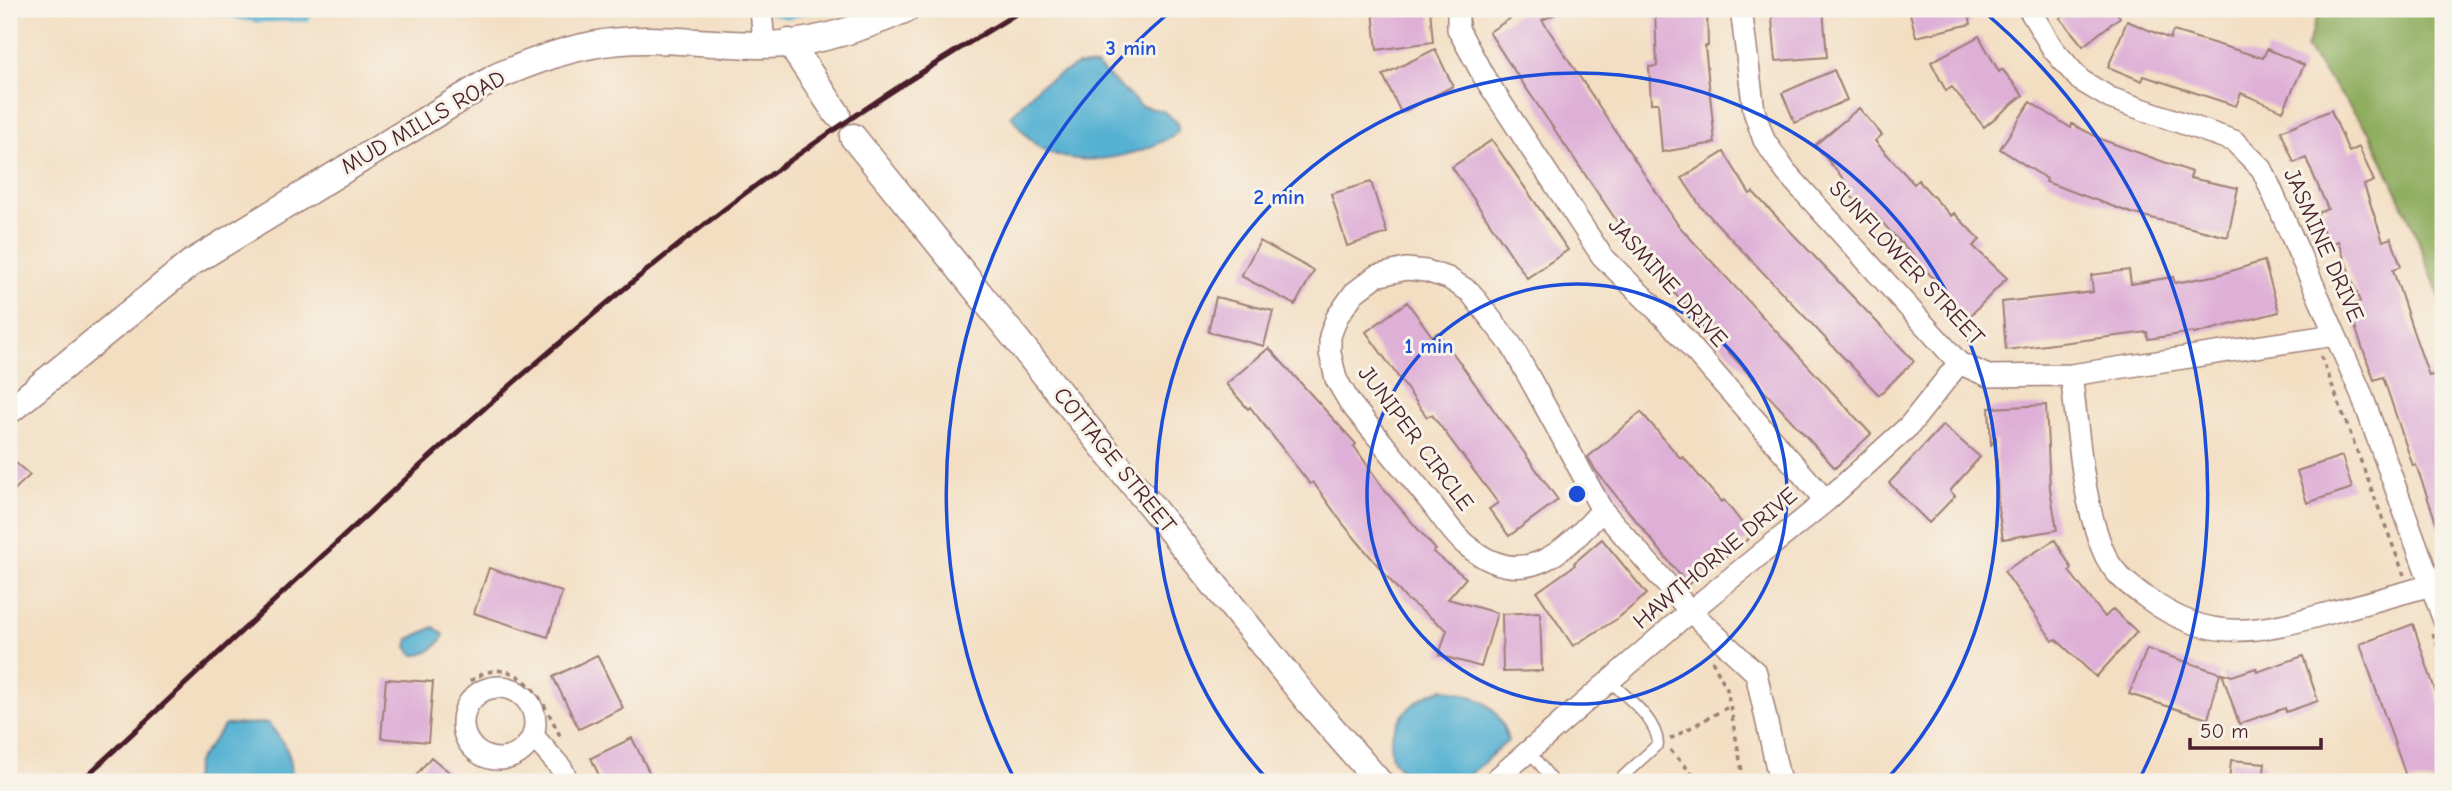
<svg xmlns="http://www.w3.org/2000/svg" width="2452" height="791" font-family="'Comic Neue',sans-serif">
	<rect width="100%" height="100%" fill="#f7f3e8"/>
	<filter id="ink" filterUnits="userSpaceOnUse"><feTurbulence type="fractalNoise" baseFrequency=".0143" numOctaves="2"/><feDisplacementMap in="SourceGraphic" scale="14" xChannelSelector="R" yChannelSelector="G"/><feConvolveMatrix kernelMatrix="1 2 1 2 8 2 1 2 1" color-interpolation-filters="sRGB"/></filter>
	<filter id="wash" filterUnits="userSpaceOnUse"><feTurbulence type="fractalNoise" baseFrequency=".00686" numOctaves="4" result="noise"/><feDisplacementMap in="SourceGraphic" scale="28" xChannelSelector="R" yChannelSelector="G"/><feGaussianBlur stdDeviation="1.57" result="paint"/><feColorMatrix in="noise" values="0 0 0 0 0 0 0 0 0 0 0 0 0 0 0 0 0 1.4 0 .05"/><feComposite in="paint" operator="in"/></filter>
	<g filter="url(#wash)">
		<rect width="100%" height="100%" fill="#f3dec2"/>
		<!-- forest -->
		<path fill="#8fae61" stroke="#6c6646" stroke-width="2" d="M2320,9H2443V306L2414,229L2371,135L2306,48Z"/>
		<!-- water -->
		<path fill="#54b1d2" stroke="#4f687e" stroke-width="2" d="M1077,65L1097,66L1141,106L1163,111L1178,123V132C1143,156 1080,171 1041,148C1029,140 1020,128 1011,116L1039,86Z
			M434,627L444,635C438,646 427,656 414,655L407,647L409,639Z
			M1443,689C1478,695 1499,704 1508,741L1461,782H1413C1406,775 1395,766 1392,757C1383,726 1416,695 1443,689Z
			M268,723C283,741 296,758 290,782H193L197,762L225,725Z"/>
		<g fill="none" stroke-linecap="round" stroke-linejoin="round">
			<!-- stream -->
			<path stroke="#54b1d2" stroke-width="5" d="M197,9L255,20L307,19L312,9
				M768,11L789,17L811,9"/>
		</g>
		<g id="blocks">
			<!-- building -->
			<path fill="#deafd7" d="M1392,9H1430L1433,42L1377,50L1373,11Z
				M1525,9H1567L1542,20L1678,225L1871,434L1835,468L1642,258L1507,60L1489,32Z
				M1655,9H1707L1708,46H1705L1715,143L1662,152L1658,103H1651L1649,67L1657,66Z
				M1771,9H1823L1827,57L1776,61Z
				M1909,9H1968L1971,24L1916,37Z
				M2072,9H2114L2120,17L2083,46L2060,18Z
				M2127,21L2170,39L2173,31L2263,58L2267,49L2304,65L2283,111L2241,93L2236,106L2144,76L2142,81L2108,67Z
				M1979,36L1999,72L2002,69L2023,95L1984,127L1952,87L1946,91L1931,62Z
				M1435,49L1453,86L1401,113L1383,75Z
				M1834,70L1847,100L1795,123L1782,93Z
				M2030,102L2071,128L2072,124L2103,140L2192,172L2190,178L2238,188L2228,237L2131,213L2046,182L2047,179L2000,149Z
				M1859,108L1882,135L1875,141L1914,184L1918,180L1951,216L1954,213L1980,240L1973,246L2007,278L1968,318L1941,293L1944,290L1870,209L1866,212L1842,186L1846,182L1815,145Z
				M2331,110L2349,152L2359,147L2374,181L2364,185L2383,241L2391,238L2401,266L2393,270L2413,331L2429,376L2439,373L2443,385V535L2441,536L2416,465L2413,466L2383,377L2374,380L2359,338L2348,306L2360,302L2338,241L2328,245L2317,213L2328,209L2306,158L2294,163L2281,131Z
				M1492,140L1568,250L1527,278L1452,167Z
				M1724,152L1750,194L1753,192L1914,361L1879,395L1701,207L1682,178Z
				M1371,182L1387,233L1347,246L1331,194Z
				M1260,241L1314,271L1295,305L1241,276Z
				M2264,261L2279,312L2194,334L2193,332L2148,339L2147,332L2006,350L2002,302L2093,292L2091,275L2129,270L2131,284L2173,277L2175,283L2218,275Z
				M1216,297L1273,311L1264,346L1208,332Z
				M1407,302L1432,336L1438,332L1558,500L1509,536L1489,509L1498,503L1432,415L1427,417L1366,332Z
				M1269,348L1356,444L1354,446L1386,492L1436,550L1433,552L1466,578L1448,599L1497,613L1481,667L1439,655L1447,630L1405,598L1343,524L1313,482L1310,484L1250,407L1248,409L1226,384Z
				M2046,405L2050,489L2057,530L2003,539L1998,507L1996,439L1991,445L1989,408Z
				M1641,412L1681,459L1683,457L1721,502L1724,500L1752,536L1688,585L1596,471L1588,457Z
				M1943,425L1980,457L1950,491L1955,496L1929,523L1889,483Z
				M2342,456L2352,488L2307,503L2297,471Z
				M9,457L30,475L9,495Z
				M1602,539L1647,594L1617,619L1573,646L1537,592L1575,565L1574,563Z
				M2055,540L2072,569L2069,571L2105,617L2113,609L2137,632L2096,677L2056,639L2053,641L2004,571Z
				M489,568L562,592L548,637L474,613Z
				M1540,612L1542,671L1503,672L1502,614Z
				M2413,624L2443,714V782H2408L2360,644Z
				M2147,649L2220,673L2208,719L2129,694Z
				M597,655L623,708L579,729L553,677Z
				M2303,656L2318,701L2286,712L2285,708L2239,724L2222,673L2232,676L2256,668L2257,672Z
				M386,679L433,682L428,742L381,738Z
				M632,738L654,782H602L591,758Z
				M431,757L461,782H411Z
				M2231,760L2265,763L2263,782H2229Z"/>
		</g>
	</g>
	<g filter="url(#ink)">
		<use href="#blocks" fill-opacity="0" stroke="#9e7e76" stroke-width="2"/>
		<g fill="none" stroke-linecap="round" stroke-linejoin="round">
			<defs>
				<path id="service" d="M1610,681C1627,698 1657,719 1658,744L1617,782
					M1529,751L1554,782"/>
				<path id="minor" d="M761,9L764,45
					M1458,9V29L1484,77L1602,256L1672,325L1826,501
					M1741,9L1754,111L1764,140L1786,172L1959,363L1988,376L2071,375L2335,335
					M2029,9L2053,49L2080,80L2110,98L2234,141L2262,169L2361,393L2443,618
					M2071,375C2079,433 2081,494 2102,548C2111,572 2127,584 2147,598C2210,645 2259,632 2329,613C2363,604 2397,595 2431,585
					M1602,510C1563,554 1523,592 1466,545C1452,533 1440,514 1428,499C1402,467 1376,435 1350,403L1336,379L1330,353V336L1337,317L1354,293L1376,276L1406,269L1426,271L1448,278L1470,292L1512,346L1602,510L1690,611L1756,673L1780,782
					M463 723a36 36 0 1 1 72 0a36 36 0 1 1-72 0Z
					M534,737L562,769L568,782
					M1493,782L1682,618L1826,501L1909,426L1959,363"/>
				<path id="tertiary" d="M789,42L837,114
					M853,137L1310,703L1379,782
					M9,411L191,263L496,77C526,64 559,51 592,45C648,34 705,45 762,45C811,45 861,29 906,9"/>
			</defs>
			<!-- service casing -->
			<use href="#service" stroke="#9e7e76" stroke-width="13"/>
			<!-- minor casing -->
			<use href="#minor" stroke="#9e7e76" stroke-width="24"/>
			<!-- tertiary casing -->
			<use href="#tertiary" stroke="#9e7e76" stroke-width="29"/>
			<!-- path -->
			<path stroke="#9e7e76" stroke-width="3.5" stroke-dasharray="5 5" stroke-linecap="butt" d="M2321,356L2404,575
				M2433,633L2443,661
				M1712,660L1727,689L1744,782
				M470,681C518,648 543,700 560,736
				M1670,739L1730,706
				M1670,750L1700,782"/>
			<!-- service -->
			<use href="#service" stroke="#fff" stroke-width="10"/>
			<!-- minor -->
			<use href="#minor" stroke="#fff" stroke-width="21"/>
			<!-- tertiary -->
			<use href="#tertiary" stroke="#fff" stroke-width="26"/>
			<!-- rail -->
			<path stroke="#4a1f2b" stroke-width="5" d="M80,782C287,591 489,391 713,218C811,141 917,74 1024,9"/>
		</g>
	</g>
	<!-- distance rings -->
	<g fill="none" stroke="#1d4ed8" stroke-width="3.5">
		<circle cx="1577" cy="494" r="210"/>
		<path d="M1269 781A421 421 0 1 1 1885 781"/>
		<path d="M1015 780A631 631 0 0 1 1171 11M1983 11A631 631 0 0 1 2139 780"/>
	</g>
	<g text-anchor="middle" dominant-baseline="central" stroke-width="6" stroke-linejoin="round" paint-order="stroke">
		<!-- street labels -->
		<g font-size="23" fill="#4a1f2b" stroke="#f7f3e8">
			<text transform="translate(423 122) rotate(-30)">MUD MILLS ROAD</text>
			<text transform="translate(2324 245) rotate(66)">JASMINE DRIVE</text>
			<text transform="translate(1907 263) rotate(47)">SUNFLOWER STREET</text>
			<text transform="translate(1668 282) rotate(48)">JASMINE DRIVE</text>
			<text transform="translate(1416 438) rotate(53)">JUNIPER CIRCLE</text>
			<text transform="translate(1115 460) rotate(51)">COTTAGE STREET</text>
			<text transform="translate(1715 558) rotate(-40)">HAWTHORNE DRIVE</text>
		</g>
	</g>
	<circle cx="1577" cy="494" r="10" fill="#1d4ed8" stroke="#f7f3e8" stroke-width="3.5"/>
	<g font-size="21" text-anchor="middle" font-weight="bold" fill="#1d4ed8" stroke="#f7f3e8" stroke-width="6" stroke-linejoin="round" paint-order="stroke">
		<text x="1131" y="55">3 min</text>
		<text x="1279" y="204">2 min</text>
		<text x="1429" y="353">1 min</text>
	</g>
	<!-- margin -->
	<rect width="2452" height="791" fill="none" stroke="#f7f3e8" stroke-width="35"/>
	<!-- scale -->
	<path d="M2190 738v10h131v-10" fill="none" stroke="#4a1f2b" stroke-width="3.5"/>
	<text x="2200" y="738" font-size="21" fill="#4a1f2b" stroke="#f7f3e8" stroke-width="5" paint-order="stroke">50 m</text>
</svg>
